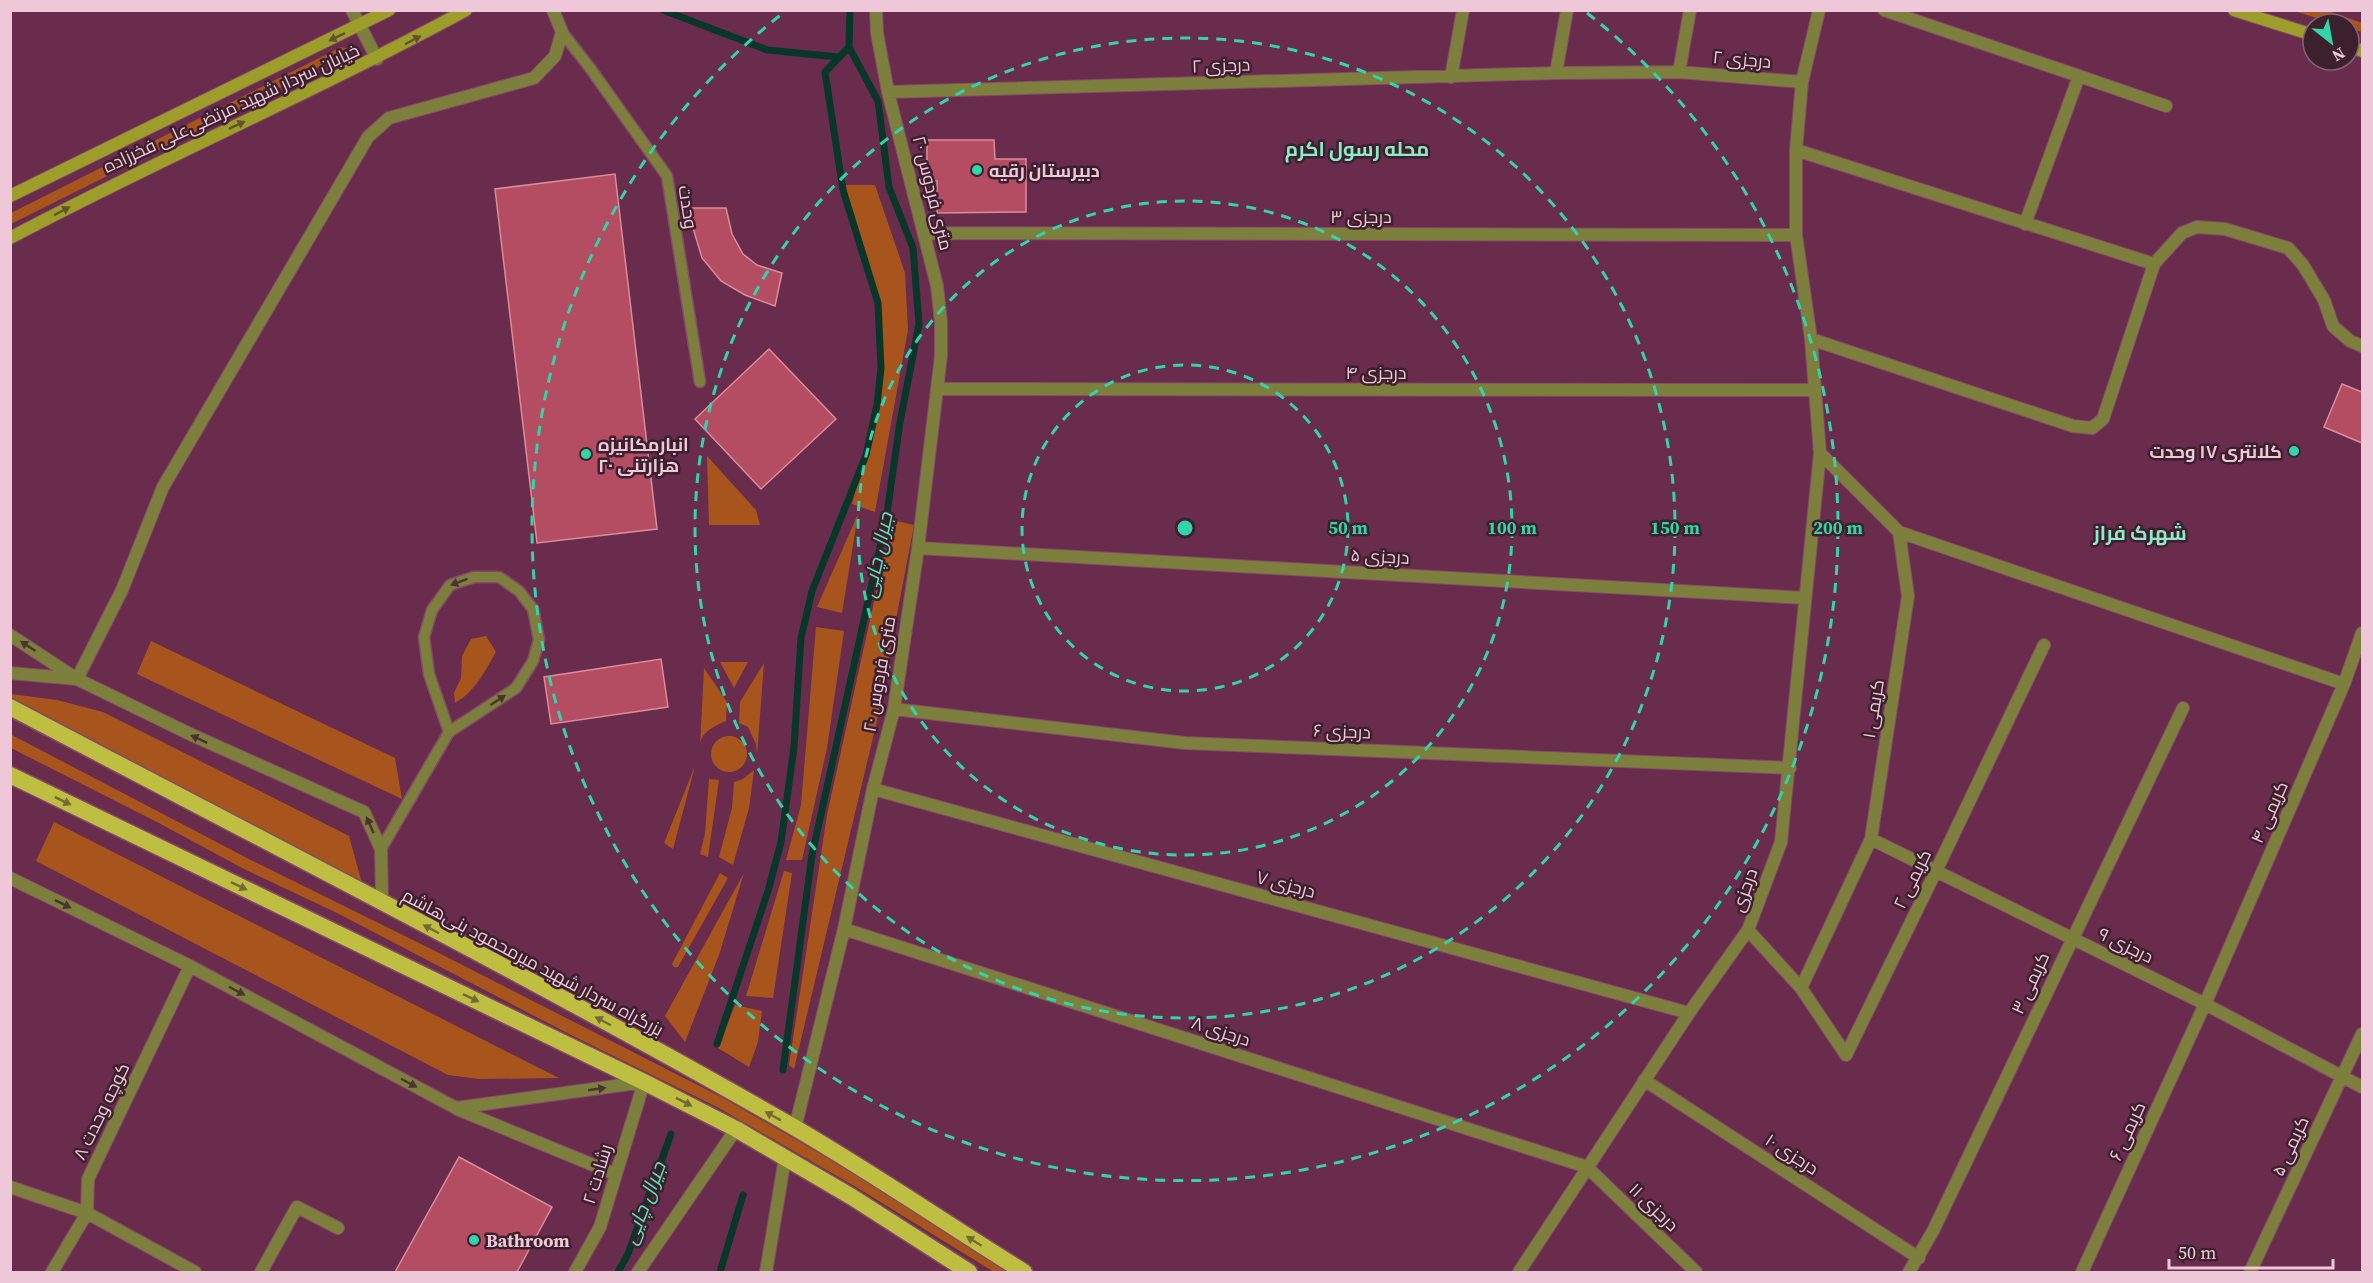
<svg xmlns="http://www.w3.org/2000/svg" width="2373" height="1283" font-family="'Source Serif 4',Cairo,serif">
	<rect width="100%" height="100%" fill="#692c4c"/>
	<!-- green -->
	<path fill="#a8551d" d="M2294,11H2328L2362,23V32L2349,28V24H2336Z
		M341,47L348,49V51L239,110L11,224V213Z
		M846,185H875L905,273L908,330L875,512L852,504L878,406L882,342L875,304L849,216Z
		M707,456L756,510L760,525H709Z
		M858,514L842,613L817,607Z
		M892,520L914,525L876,725L794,1069L789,1065L827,815Z
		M816,627L844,631L827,748L802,860H786L801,805Z
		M486,636L496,652C485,671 475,692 455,703L454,693L461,678L462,656L471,639Z
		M151,641L395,758L402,799L137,674Z
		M720,662H748L734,688Z
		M764,663L757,755L756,744L748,727L739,723L740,702Z
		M704,668L727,702L726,721C713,727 700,732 700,747Z
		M11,694L57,700L103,712L349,836L365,894L11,703Z
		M10,734L247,858L429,948L723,1098L861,1177L1011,1272H994L856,1187L719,1108L567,1033L337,913L244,869L157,822L11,748Z
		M711 754a18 18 0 1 1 36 0a18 18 0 1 1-36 0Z
		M695,766L673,849L664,843Z
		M754,770L749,808L733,865L719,857L732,808L734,782L743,779Z
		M709,779L719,780L708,857L700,854L705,834Z
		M54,822L559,1078L479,1079L448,1075L36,861Z
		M784,871L792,873L773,998L746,996Z
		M720,873L728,878L678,967H674L672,964Z
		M744,873L719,955L685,1042L665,1016Z
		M735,1005L762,1011L758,1042L749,1067L718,1048Z"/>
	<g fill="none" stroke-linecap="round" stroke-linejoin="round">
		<!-- stream -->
		<path stroke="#08372a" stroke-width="7" d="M663,10L767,50L839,57
			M717,1044L768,891L781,842L794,747L801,638L812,591L866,455L877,405L881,368L878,303L843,190L825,72L849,47L850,10
			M783,1070L812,855L886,520L900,422L919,324L913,248L889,187L878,101L849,47
			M618,1272L628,1254L671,1134
			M720,1272L743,1195"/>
	</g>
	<!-- building -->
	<path fill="#b54d62" stroke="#da8c98" stroke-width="1.5" d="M927,140H994L995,159H1026V212L937,213V181H927Z
		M615,174L657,529L537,543L495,189Z
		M687,208H726L732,234L743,254L757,265L782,273L775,306L745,295L721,281L702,258Z
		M769,349L836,419L761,489L695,419Z
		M2342,384L2362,392V443L2324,427Z
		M661,659L668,707L551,724L544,677Z
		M459,1157L552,1207L517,1272H395Z"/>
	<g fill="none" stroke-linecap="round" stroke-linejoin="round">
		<defs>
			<path id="service" d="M562,32L590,68L667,176L700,382
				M381,849L449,732L516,688L533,661L539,640L533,609L519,591L499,577H474L450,585L432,610L424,637L429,674L449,732"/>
			<path id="minor" d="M352,10L377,59
				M1884,10L2079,76L2025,224
				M1679,72L1690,10
				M1556,73L1567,10
				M2079,76L2166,106
				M1451,77L1463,10
				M888,92L1556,73L1679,72L1802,82
				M1796,150L2154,264
				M925,233L1796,235
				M1811,339L2073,426L2092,428L2103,419L2154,264L2182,233L2197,227L2225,229L2288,248L2303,265L2324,300L2333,326L2350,341L2362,346
				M937,389L1814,390
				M1899,532L2344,684
				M918,548L1805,598
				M10,635L77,679L192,735L364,812L381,849L382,902
				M10,673L77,679L122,590L163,487L368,137L389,118L534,78L555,56L562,32L553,10
				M894,709L1185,743L1790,768
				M873,789L1689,1013
				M1871,839L2205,1004L2362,1087
				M10,878L190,966L456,1108L644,1082L600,1227L575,1272
				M844,929L1587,1167L1696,1272
				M1748,930L1801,988L1846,1055L1936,871L2044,645
				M1801,988L1871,839L1908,596L1899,532L1820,453
				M1644,1080L1919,1258
				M457,1109L615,1174
				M795,1128L844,929L873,789L894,709L918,548L941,356V322L937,286L888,92L877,33L876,10
				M10,1187L87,1213L195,1272
				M52,1272L87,1213L88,1179L190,966
				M261,1272L297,1207L338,1228
				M638,1272L736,1129
				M766,1272L785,1158
				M1519,1272L1689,1013L1748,930L1781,842L1820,453L1811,339L1796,235V150L1802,82L1819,10
				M1909,1272L1933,1231L2183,708
				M2082,1272L2205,1004L2344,684L2362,633
				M2250,1272L2362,1034"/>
			<path id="secondary" d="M2234,10L2313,35
				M2349,46L2362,51
				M10,196L389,10
				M10,238C161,158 317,91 466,10"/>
			<path id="trunk" d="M10,707C272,845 536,979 792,1126C871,1172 947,1224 1024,1272
				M10,775L644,1082L736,1129L852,1197L969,1272"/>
		</defs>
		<!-- service casing -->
		<use href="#service" stroke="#844b68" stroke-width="13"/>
		<!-- minor casing -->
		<use href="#minor" stroke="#844b68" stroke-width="14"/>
		<!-- secondary casing -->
		<use href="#secondary" stroke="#844b68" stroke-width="14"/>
		<!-- trunk casing -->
		<use href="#trunk" stroke="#844b68" stroke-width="19"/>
		<!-- service -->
		<use href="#service" stroke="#7d7f3d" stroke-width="10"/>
		<!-- minor -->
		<use href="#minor" stroke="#7d7f3d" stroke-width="12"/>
		<!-- secondary -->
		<use href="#secondary" stroke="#9d9e29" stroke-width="12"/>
		<!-- trunk -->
		<use href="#trunk" stroke="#bebf40" stroke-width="16"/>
	</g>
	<!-- one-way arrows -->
	<defs><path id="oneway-solid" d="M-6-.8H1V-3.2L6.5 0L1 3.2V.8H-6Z" transform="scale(1.5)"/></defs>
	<g fill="#63522c">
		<use href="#oneway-solid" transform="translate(337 37) rotate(154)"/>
		<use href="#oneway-solid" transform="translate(413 40) rotate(-28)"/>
		<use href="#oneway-solid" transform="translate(237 125) rotate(-25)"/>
		<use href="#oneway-solid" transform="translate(62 211) rotate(-28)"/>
	</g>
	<g fill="#4a3331">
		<use href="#oneway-solid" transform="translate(459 582) rotate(159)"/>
		<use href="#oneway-solid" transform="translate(28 646) rotate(-147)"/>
		<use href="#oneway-solid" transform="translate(498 700) rotate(-33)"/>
		<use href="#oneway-solid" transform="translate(199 739) rotate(-155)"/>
		<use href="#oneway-solid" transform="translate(370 825) rotate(-114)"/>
		<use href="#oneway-solid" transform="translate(63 904) rotate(26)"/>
		<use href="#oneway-solid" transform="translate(237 991) rotate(28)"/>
		<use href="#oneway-solid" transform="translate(409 1083) rotate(28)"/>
		<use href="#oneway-solid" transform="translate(597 1089) rotate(-8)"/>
	</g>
	<g fill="#776836">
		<use href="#oneway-solid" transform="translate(63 801) rotate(26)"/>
		<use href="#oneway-solid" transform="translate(239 886) rotate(26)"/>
		<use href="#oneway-solid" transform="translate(431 929) rotate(-152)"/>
		<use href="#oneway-solid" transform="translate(471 998) rotate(26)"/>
		<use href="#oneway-solid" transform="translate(603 1021) rotate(-152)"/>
		<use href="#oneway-solid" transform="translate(684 1102) rotate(27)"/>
		<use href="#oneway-solid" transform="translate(773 1116) rotate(-151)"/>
		<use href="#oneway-solid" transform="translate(974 1241) rotate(-148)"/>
	</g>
	<!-- distance rings -->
	<g fill="none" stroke="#32d4a9" stroke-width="3" stroke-dasharray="10 8">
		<circle cx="1185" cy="528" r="163"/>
		<circle cx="1185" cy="528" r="327"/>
		<circle cx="1185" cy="528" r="490"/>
		<path d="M1587 13A653 653 0 1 1 783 13"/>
	</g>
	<!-- markers -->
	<g fill="#32d4a9" stroke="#3d202e" stroke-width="2">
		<circle cx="977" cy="170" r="6"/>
		<circle cx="2294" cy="451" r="6"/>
		<circle cx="586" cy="454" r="6"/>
		<circle cx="474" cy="1240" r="6"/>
	</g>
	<g text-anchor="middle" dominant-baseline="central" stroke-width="5" stroke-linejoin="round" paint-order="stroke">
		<!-- street labels -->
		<g font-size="18" fill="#eec8d9" stroke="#3d202e">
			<text transform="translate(1742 59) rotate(5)">درجزی ۲</text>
			<text transform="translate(1221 65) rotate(-2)">درجزی ۲</text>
			<text transform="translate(231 108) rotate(-25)">خیابان سردار شهید مرتضی‌علی فخرزاده</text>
			<text transform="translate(933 193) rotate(76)">۲۰ متری فردوس</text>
			<text transform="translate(688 207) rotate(81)">وحدت</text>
			<text x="1361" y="216">درجزی ۳</text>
			<text x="1376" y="372">درجزی ۴</text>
			<text transform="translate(1380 556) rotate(3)">درجزی ۵</text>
			<text transform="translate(879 674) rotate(-80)">۲۰ متری فردوس</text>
			<text transform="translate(1873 709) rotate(-81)">کریمی ۱</text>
			<text transform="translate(1342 731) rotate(2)">درجزی ۶</text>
			<text transform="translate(2269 812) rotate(-66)">کریمی ۴</text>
			<text transform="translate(1912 879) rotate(-64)">کریمی ۲</text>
			<text transform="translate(1286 884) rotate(15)">درجزی ۷</text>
			<text transform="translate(1744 890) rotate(-70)">درجزی</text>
			<text transform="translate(2126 945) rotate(26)">درجزی ۹</text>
			<text transform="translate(533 962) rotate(28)">بزرگراه سردار شهید میرمحمود بنی‌هاشم</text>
			<text transform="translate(2030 983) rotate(-65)">کریمی ۳</text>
			<text transform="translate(1221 1031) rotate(18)">درجزی ۸</text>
			<text transform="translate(101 1111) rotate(-64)">کوچه وحدت ۸</text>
			<text transform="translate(2127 1131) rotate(-65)">کریمی ۶</text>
			<text transform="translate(2290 1146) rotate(-65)">کریمی ۵</text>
			<text transform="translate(1792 1154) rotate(33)">درجزی ۱۰</text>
			<text transform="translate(597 1174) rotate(-73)">رشادت ۲</text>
			<text transform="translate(1654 1207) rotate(44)">درجزی ۱۱</text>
		</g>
		<!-- poi labels -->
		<g font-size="18" font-weight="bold" fill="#eec8d9" stroke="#3d202e" text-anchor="start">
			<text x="989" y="170">دبیرستان رقیه</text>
			<text x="598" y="444">انبارمکانیزه<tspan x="598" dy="21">۲۰ هزارتنی</tspan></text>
			<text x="2282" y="451" text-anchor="end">کلانتری ۱۷ وحدت</text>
			<text x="486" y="1240">Bathroom</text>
		</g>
		<!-- neighbourhood labels -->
		<g font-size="20" font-weight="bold" fill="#8ce9c9" stroke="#3d202e">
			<text x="1357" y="149">محله رسول اکرم</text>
			<text x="2140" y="533">شهرک فراز</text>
		</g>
		<!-- water labels -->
		<g font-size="20" font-style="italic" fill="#5ce4bb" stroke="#3d202e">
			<text transform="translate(877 555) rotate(-78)">جیرال چایی</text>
			<text transform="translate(644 1203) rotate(-69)">جیرال چایی</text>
		</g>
	</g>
	<circle cx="1185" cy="528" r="9" fill="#32d4a9" stroke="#3d202e" stroke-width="3"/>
	<g font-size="18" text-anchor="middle" font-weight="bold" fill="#32d4a9" stroke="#3d202e" stroke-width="5" stroke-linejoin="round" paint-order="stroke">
		<text x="1348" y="534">50 m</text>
		<text x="1512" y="534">100 m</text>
		<text x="1675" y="534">150 m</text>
		<text x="1838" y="534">200 m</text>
	</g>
	<!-- border -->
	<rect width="2373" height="1283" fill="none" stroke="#eec8d9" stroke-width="24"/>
	<!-- north arrow -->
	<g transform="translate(2331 42) rotate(149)"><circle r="28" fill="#3d202e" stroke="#846372" stroke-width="1.5"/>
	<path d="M0-4.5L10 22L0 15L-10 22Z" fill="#32d4a9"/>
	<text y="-9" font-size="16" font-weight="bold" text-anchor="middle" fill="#eec8d9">N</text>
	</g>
	<!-- scale -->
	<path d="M2169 1259v9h164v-9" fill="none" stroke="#eec8d9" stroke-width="3"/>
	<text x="2178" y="1259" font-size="18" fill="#eec8d9" stroke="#3d202e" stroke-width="4.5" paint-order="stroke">50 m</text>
</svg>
